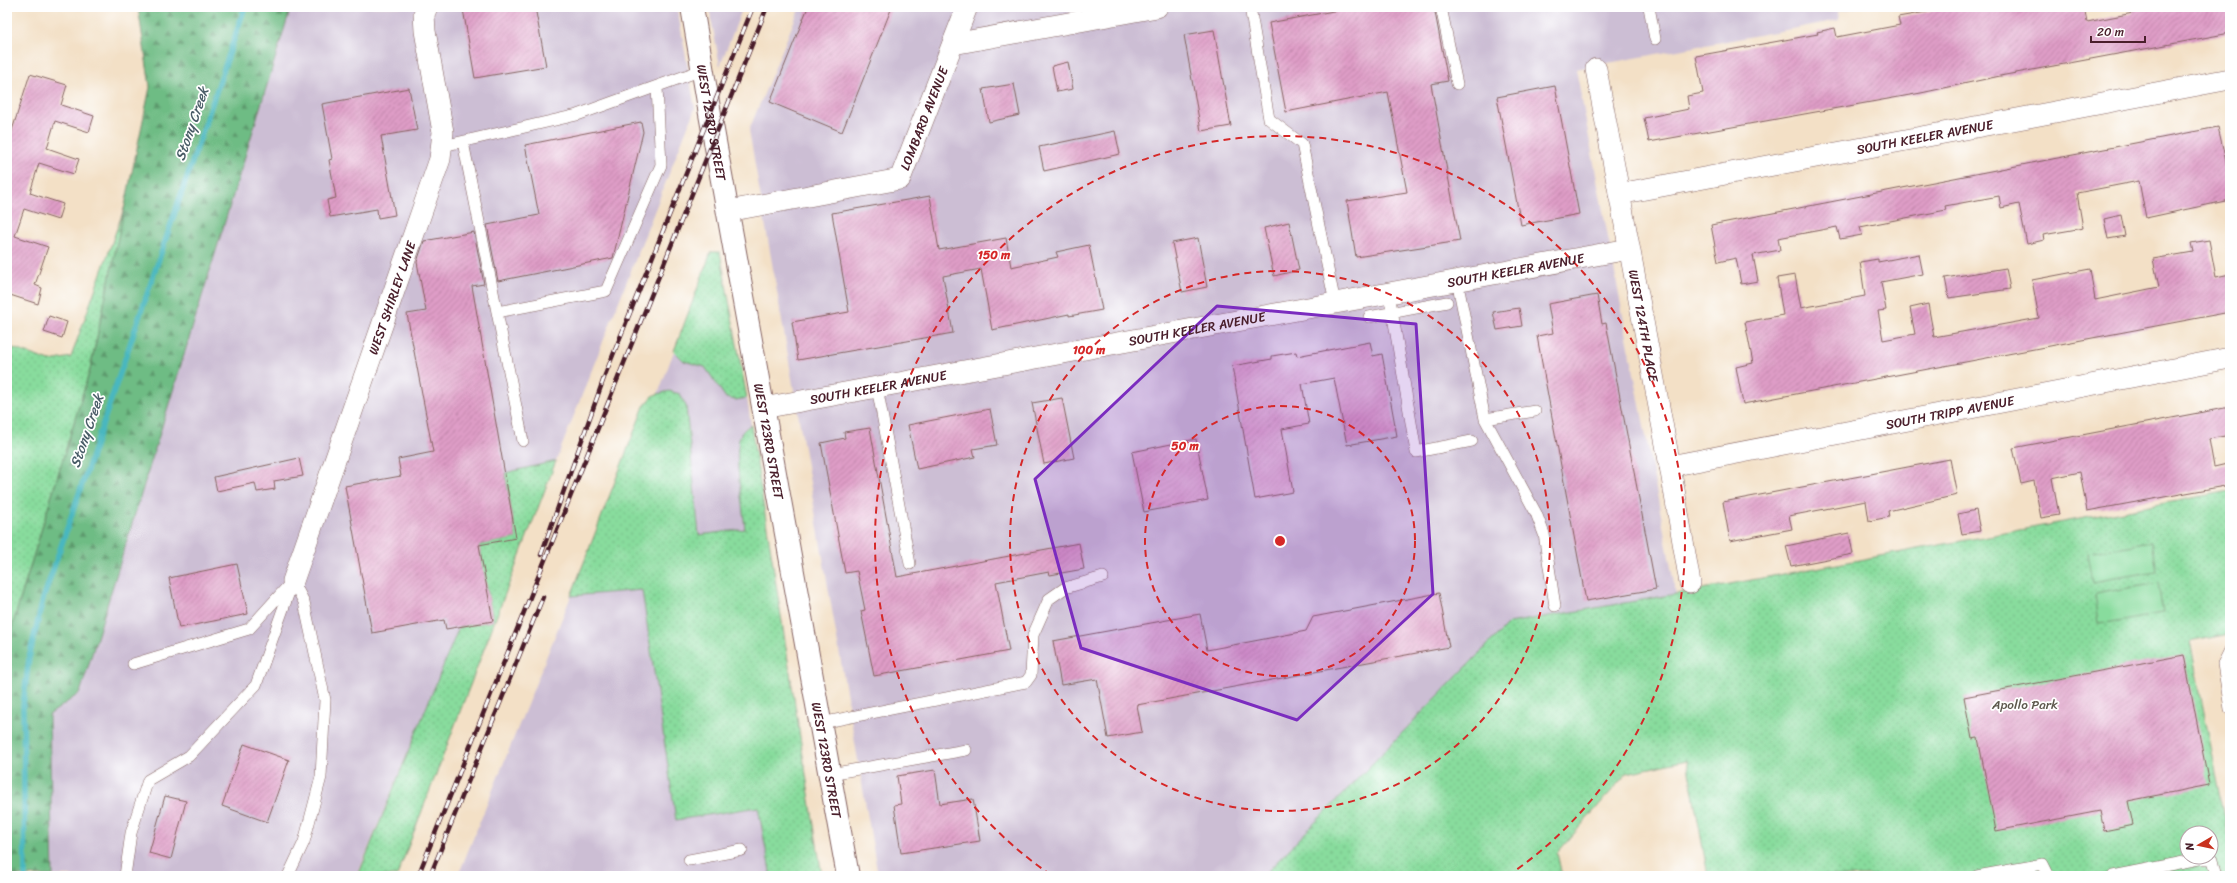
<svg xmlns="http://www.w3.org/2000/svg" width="2237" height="883" font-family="Sriracha,sans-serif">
	<defs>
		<pattern id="green-dots" width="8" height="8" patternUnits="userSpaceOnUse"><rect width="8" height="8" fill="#88dc9d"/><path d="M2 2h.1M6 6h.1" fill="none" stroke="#77bc87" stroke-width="1.8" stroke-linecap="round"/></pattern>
		<pattern id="forest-firs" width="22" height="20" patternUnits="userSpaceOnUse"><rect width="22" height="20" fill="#6ebc84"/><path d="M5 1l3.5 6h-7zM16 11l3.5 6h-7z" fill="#5c986c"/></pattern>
		<pattern id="building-hatch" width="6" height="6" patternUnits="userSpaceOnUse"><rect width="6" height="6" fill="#df9dc7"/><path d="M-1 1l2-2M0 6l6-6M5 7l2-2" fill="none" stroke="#b77fa2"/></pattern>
	</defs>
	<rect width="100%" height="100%" fill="#fff"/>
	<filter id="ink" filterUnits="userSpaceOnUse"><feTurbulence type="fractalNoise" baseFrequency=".025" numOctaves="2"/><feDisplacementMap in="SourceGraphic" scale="8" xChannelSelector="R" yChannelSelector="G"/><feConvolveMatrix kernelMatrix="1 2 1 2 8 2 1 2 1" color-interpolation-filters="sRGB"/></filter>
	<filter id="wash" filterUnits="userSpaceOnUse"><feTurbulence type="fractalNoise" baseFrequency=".012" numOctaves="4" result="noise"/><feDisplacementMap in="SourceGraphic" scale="16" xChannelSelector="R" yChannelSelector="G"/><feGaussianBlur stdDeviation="0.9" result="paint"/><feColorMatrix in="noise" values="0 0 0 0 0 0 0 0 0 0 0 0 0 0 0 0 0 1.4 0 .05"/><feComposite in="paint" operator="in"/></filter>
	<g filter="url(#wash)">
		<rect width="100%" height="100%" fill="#f3e0c6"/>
		<!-- industrial -->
		<path fill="#ccbed4" d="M291,7H677L695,108L556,461L505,473L516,538L480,545L493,621L459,627L357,876H53L49,715L80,693Z
			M709,7H743L720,66Z
			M800,7H1860L1838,11L1839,20L1576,69L1676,594L1591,609L1360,876H878L749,130Z
			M674,351L684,361L705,367L712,377L735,400L747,398L751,425L745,428L739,462L745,529L699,535L686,406L658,394Z
			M642,590L676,819L759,807L771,876H458L571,596Z"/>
		<!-- green -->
		<path fill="url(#green-dots)" stroke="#697e64" fill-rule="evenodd" d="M125,206L90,370L7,643V346L50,361L71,357Z
			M711,252H720L747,398L735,400L726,398L705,367L684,361L674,351Z
			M669,391L680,394L686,406L699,535L745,529C743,505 734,462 739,439C741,432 745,428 751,425L822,876H771L758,807L676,820L642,590L571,596L644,406L654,395Z
			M556,461L397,876H358L459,627L493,621L479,545L516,538L505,473Z
			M2230,491V634L2190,642L2230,843V876H1708L1687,760L1627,773L1557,853L1562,876H1263L1509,623L1676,594ZM2187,833H2211V857H2187Z"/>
		<!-- forest -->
		<path fill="url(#forest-firs)" stroke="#5c6e58" d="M138,7H291L80,693L49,715L53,876H7V643L90,370L150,87Z"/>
		<!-- pitch -->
		<path fill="#88dc9d" stroke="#697e64" d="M2151,542L2156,571L2092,582L2087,553Z
			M2158,583L2163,613L2099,624L2095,594Z"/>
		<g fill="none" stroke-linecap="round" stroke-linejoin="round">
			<!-- stream -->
			<path stroke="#48b7c0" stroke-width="5.5" d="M25,876L23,705L29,658L43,599L245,7"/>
		</g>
		<g id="blocks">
			<!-- building -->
			<path fill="url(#building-hatch)" d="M472,7H535L546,66L475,78L463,9Z
				M808,7H892L842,132L770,102Z
				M1355,7H1434L1448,81L1431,84L1460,241L1356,257L1347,201L1407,192L1388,92L1286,112L1269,23Z
				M1954,7H2084L2087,22L2133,13L2132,10L2147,7H2230V33L2000,76L1921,93L1649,142L1644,118L1689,109L1687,96L1703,93L1696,56L1818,34L1817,32L1835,28L1837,37L1900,25L1898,17Z
				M1214,30L1231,126L1201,131L1184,35Z
				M1068,62L1073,89L1057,92L1052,66Z
				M30,74L67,85L61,105L94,116L89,132L55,121L47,148L79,159L74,174L39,163L30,193L63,204L58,220L24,209L15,236L48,247L35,285L42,288L38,304L7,294V146Z
				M1014,84L1020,115L989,122L983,89Z
				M1555,86L1579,214L1521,225L1497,97Z
				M409,88L417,130L381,136L395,215L378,218L377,209L330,217L327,200L336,198L329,160L332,159L322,104Z
				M641,122L643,132L613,258L498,281L487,225L539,215L525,145Z
				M2218,127L2230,179V200L2146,218L2139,181L2077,193L2083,228L2043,235L2044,240L2027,244L2019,204L2001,208L1999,196L1945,206L1946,210L1860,227L1862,235L1840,239L1837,227L1778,238L1780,250L1753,255L1758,281L1741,284L1736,258L1718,262L1711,225Z
				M1115,131L1120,154L1044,171L1039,147Z
				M930,196L939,250L1006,238L1011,267L1058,257L1056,252L1089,245L1102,310L1069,316V314L992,330L981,269L943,276L953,333L798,360L792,322L849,312L832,213Z
				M2121,215L2125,236L2108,239L2104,219Z
				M1289,222L1299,270L1274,276L1264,228Z
				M474,232L484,284L472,286L516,538L479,545L493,621L446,629L444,620L372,633L345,486L401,476L398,459L433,452L407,314L426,311L417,262L424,241Z
				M1198,238L1207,287L1182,292L1172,243Z
				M2209,240L2216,277L2230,274V312L1743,404L1736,367L1753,363L1745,322L1783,315L1777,278L1795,275L1801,308L1865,296L1860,262L1878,259V262L1919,254L1923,274L1881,282L1886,310L1878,311L1883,340L1915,334L1910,308L1928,304L1934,337L2039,318L2032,280L2090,269L2095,300L2159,287L2153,259L2193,252L2191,243Z
				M2006,268L2010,289L1949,298L1945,278Z
				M1597,295L1602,324L1606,323L1656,589L1586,601L1537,336L1553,333L1548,304Z
				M1519,308L1522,326L1497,330L1493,312Z
				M49,316L67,322L62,338L44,332Z
				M1370,342L1373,356L1382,354L1397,436L1347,445L1334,378L1302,384L1309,424L1282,429L1293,492L1255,499L1232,366L1272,359V356L1296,352L1297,356Z
				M1062,398L1074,458L1044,464L1032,403Z
				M2230,407V435L2209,439L2214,467L2227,464L2230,485L2087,511L2080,472L2052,478L2059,515L2041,518L2034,481L2021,484L2013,448Z
				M990,409L997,445L973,449L975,457L917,469L908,425Z
				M870,428L897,577L1079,543L1084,569L1050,575L1049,572L996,582L1009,651L874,676L861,611L865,610L857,571L845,573L821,443L845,438L844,432Z
				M1196,439L1208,500L1144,512L1132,452Z
				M299,458L303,476L274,481L275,489L257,492L255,483L217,491L214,477Z
				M1950,459L1957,495L1888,511L1889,517L1869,521L1866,501L1789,516L1792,529L1730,541L1723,502Z
				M1976,510L1980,531L1962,534L1958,514Z
				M1849,533L1853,554L1791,566L1786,546Z
				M237,564L248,614L179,628L169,578Z
				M1439,593L1449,647L1137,705L1142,732L1108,738L1097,679L1061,685L1053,641L1200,614L1207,650L1306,631L1313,617Z
				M2184,655L2209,785L2128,801L2133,825L2104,831L2100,811L1996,831L1978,738L1972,739L1964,697Z
				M244,744L289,760L267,822L222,806Z
				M935,770L940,804L973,799L980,841L901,853L894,805L901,804L897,776Z
				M165,796L186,801L171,859L149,853Z"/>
		</g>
	</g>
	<g filter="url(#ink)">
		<use href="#blocks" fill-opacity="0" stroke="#856361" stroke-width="1"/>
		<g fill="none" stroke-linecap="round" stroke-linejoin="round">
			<defs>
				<path id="service" d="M1250,7L1269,119L1302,144L1335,303
					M1441,7L1457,84
					M1649,7L1655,39
					M463,142L497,312L606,291L661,165L657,87
					M443,146L577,115L702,70
					M1457,280L1485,419L1536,513L1544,534L1555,606
					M1389,293L1416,452L1472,441
					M497,312L523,441
					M1369,317L1447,302
					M877,387L910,564
					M1485,419L1535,411
					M2230,650L2223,664L2230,709
					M133,664L249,629L288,586
					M821,723L1026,682L1031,675L1033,635L1049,599L1065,588L1103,577
					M830,774L966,750
					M689,860L742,850
					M125,876L131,833L148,780L189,756L256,685L293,581
					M288,876L304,842L321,777L325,700L304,602L293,581
					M1977,876L2043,864L2049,876
					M2113,876L2199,859H2213L2217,876"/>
				<g id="minor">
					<path d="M953,44L1157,7"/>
					<path id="s1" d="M1596,69L1670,466L1690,583"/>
					<path id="s2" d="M1619,194L2230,79"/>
					<path id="s3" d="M728,211L900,179L967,7"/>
					<path id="s4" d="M763,408L1629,249"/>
					<path id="s5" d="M1670,466L2230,358"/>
					<path id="s6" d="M293,581L440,159L443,132L425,31L424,14L427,7"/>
				</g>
				<g id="tertiary">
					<path id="s7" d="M692,7L710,114L848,876"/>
				</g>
			</defs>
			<!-- service casing -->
			<use href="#service" stroke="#856361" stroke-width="12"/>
			<!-- minor casing -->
			<use href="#minor" stroke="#856361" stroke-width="22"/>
			<!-- tertiary casing -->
			<use href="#tertiary" stroke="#856361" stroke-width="24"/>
			<!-- service -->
			<use href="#service" stroke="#fff" stroke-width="11"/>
			<!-- minor -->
			<use href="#minor" stroke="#fff" stroke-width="21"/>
			<!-- tertiary -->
			<use href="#tertiary" stroke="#fff" stroke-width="22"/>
			<defs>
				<path id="rail" d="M541,555L605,375L753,7
					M418,876L767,7
					M430,876L543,597"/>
			</defs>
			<!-- rail casing -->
			<use href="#rail" stroke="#4a1f2b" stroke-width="4.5"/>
			<!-- rail -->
			<use href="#rail" stroke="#fff" stroke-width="3" stroke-dasharray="9" stroke-linecap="butt"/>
		</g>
	</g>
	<!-- marked area -->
	<path fill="#7b2cbf" fill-opacity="0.2" stroke="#7b2cbf" stroke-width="3" stroke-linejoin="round" d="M1217,306L1416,324L1433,594L1297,720L1081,648L1035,479Z"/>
	<!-- distance rings -->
	<g fill="none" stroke="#d62828" stroke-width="2" stroke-dasharray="7 5">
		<circle cx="1280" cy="541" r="135"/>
		<circle cx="1280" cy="541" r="270"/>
		<path d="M1051 875A405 405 0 1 1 1509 875"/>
	</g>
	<g text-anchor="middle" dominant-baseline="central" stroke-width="3.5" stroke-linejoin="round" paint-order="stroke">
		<!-- street labels -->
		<g font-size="13" fill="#4a1f2b" stroke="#fff">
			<text stroke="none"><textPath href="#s3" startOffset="240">LOMBARD AVENUE</textPath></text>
			<text stroke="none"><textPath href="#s7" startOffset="117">WEST 123RD STREET</textPath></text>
			<text stroke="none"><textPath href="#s2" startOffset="311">SOUTH KEELER AVENUE</textPath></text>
			<text stroke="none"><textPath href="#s4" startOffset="765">SOUTH KEELER AVENUE</textPath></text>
			<text stroke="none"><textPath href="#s6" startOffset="300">WEST SHIRLEY LANE</textPath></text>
			<text stroke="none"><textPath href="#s1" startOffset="261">WEST 124TH PLACE</textPath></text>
			<text stroke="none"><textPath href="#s4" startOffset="441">SOUTH KEELER AVENUE</textPath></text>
			<text stroke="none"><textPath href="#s4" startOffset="117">SOUTH KEELER AVENUE</textPath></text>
			<text stroke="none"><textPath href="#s5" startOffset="285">SOUTH TRIPP AVENUE</textPath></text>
			<text stroke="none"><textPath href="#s7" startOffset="441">WEST 123RD STREET</textPath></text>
			<text stroke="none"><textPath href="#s7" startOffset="765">WEST 123RD STREET</textPath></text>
		</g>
		<!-- park labels -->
		<g font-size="13" fill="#5d584d" stroke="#fff">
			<text x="2025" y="704">Apollo Park</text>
		</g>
		<!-- water labels -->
		<g font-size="14" font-style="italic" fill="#495c67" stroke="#fff">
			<text transform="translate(192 124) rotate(-71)">Stony Creek</text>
			<text transform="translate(87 431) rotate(-71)">Stony Creek</text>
		</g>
	</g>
	<circle cx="1280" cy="541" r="6" fill="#d62828" stroke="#fff" stroke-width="2"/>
	<g font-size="12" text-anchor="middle" font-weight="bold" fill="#d62828" stroke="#fff" stroke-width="3.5" stroke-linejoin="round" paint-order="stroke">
		<text x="994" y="259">150 m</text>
		<text x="1089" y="354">100 m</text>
		<text x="1185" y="450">50 m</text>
	</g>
	<!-- margin -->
	<rect width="2237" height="883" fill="none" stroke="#fff" stroke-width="24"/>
	<!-- north arrow -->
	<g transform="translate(2199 845) rotate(261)"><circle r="19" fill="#ffffff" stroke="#b7a5aa"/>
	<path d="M0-3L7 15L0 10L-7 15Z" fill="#c8321e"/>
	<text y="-6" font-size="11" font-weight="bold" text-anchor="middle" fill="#4a1f2b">N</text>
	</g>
	<!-- scale -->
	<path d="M2091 36v6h54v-6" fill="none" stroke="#4a1f2b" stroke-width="2"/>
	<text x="2097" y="36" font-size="12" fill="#4a1f2b" stroke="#ffffff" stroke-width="3" paint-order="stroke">20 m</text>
</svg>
